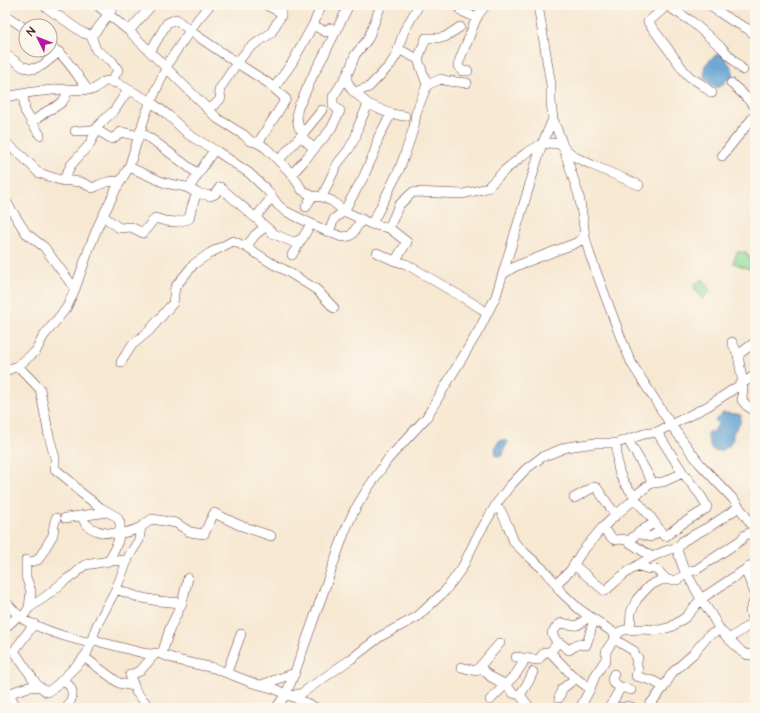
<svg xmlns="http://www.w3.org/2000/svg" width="760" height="713" font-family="'Architects Daughter',sans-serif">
	<rect width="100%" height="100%" fill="#fbf7ec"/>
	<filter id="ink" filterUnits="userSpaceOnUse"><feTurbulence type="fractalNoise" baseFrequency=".025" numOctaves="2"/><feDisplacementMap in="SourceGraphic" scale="8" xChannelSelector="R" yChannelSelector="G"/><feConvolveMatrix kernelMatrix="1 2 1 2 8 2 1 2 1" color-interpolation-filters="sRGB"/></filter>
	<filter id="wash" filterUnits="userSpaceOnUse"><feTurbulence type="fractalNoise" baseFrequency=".012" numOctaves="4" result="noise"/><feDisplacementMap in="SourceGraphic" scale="16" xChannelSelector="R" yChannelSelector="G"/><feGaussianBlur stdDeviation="0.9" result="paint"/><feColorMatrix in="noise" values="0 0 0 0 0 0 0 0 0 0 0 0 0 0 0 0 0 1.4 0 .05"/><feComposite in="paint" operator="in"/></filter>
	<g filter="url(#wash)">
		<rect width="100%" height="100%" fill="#f7e8d2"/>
		<!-- green -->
		<path fill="#90df9d" stroke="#6d7f64" d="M737,252H746L753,265L752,270L733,263Z
			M703,279L710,291L702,299L693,285Z"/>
		<!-- water -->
		<path fill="#60a0d2" stroke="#55607e" d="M720,54L722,55C728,63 736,70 733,80L729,78C726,80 722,86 719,87C712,89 707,81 704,76L705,70L704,68C706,62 714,55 720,54Z
			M723,413L737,414L741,415L740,423L733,433V439L729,446L722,450L715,451L711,448L707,434L709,431L713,433L716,427L718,425L715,420Z
			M503,440L507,441L508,443L504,449L503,455L498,457L495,455L496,446L499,441Z"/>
	</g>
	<g filter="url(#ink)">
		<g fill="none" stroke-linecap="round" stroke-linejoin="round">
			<defs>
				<path id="minor" d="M43,5L83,33C89,35 92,36 96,31L115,5
					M97,5L129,31L218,119L244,135L250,141L258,143L266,148L292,174L302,190L312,196L322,197L332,201L344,211L371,224L389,228L399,205L413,192L463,194L487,188L505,170L526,153L542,144L551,143L558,144L562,146L575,157L592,165L639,185
					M266,5L278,11L281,10L285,5
					M381,5L368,39L355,55L351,66L347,75V81L352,90L368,104L391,114L405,116
					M538,5L551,85V102L553,119L561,140L579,196L583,220L585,237L590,255L622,341L632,364L671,425L700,464L734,500L755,529
					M666,5L662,10L648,22L685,72L690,77L701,84L712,93
					M666,5L691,21L722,48L743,70
					M710,5L716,10L731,20L748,29L755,35
					M461,11L477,18
					M5,15L26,29
					M313,25L326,32L330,28L337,31
					M129,31L152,5
					M91,35L96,50L112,61L118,70L111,82
					M50,46C67,57 76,74 88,90
					M398,49L418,59L426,38H439L445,37L460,27
					M150,52L167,23L176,19L190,31L237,63L268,83L286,99L258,143
					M5,54L23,67L34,69L43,65L59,52
					M418,59L427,85
					M468,71H462L458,66C460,57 464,49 468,40C473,28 476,13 487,5
					M731,83L745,96L755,107
					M274,88L292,63L313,25L322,5
					M355,92L369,87L390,65L397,54L398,49L404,31L419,5
					M23,94L25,111L40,135
					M5,97L33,92L63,89L91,90L96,88L103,82L107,81L117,83L151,102L168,115L189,135L218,152L249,173L267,190L278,205L285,211L324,230L342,237L350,236L353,233L362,219
					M207,109L215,105L221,98L219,90L237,63L248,49L271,33L281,16V10
					M31,122C37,119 42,115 47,111C59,105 65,103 68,89
					M75,131L97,130L112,139L121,132L139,136
					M305,131L299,128C297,119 295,110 301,102L313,75L324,55L349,5
					M140,132L154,141L198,174
					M301,136L314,149
					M5,142L22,156L39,173L60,180L81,182L93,188C103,182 109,181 121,181
					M722,156L755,115
					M279,160L305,131L322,110
					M129,167L165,183L186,187L197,193L210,196L215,194L220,187L274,234L293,242L297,241L303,238
					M292,174L303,162L331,129L340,111L333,105V97L347,75
					M63,181L71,165L89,145L95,134L98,126L106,118L114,111L128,90
					M189,188L214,150
					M322,197L332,175L338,163L349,149L356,136L358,127L368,104
					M5,200L26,233L44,247L75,289
					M306,207L312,196
					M103,216L118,227L120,228L131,227L143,233L155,218L165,221L176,222L189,219L192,206L197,193
					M256,217L272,197
					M371,224L378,212L399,170L405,154L414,127L416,113L427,85L441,79L448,81L467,83
					M389,228L407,242L395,261
					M329,232L334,219L344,211L363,178L375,151L378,138L391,114
					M246,247L273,264L285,270L317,290L334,308
					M377,253L395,261L406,264L479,307L487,314
					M292,255L311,224
					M503,274L516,266L576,243L585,237
					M732,342L738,355L743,384L742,400L747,406L755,411
					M738,355L755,342
					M121,362L132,345L149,331L173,303L175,287L194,264L210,253L233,241L246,247L255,235L265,227
					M18,366L40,389L49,436L55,458V469L71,482L80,492L101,508L117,517L120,523V530L118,541L109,561
					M5,371L18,366L36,351L43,337L67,307L75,289L90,246L99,224L116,189L129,167L146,113L166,68L170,60L198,19L210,5
					M628,440L653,483
					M617,443C616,466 618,479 635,496
					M574,498L594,487L597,488L607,503L616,515
					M634,498L650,516L664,536H666L680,525L706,509L707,507L701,496L683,473L657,432
					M495,507L501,511L508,526L514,542L525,553L543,569L556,584L560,591L579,609L617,635L621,631L625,630L641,629L659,630L671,627L686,617L701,599L755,563
					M739,507L712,525L683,541L678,547V553L683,567L701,599L711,614L720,630L742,652L748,655L753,654L755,653
					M81,516C83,518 84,522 86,524C99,537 126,535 141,527
					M65,518L108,512
					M602,528L613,539L616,540L620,539L626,540L652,557
					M638,533L650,537L660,531
					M629,541C636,533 645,528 655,523
					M26,560V577L31,591L29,608
					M26,563L38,560L53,535L54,525L56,518
					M574,565L605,591C611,586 616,581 622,576C638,564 658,552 678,547
					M638,566L649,569H656L667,580
					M745,570L755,593
					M556,584L570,571L581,553L602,528L616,515L632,501L635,496L651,483L663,482L683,473
					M116,589L138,597L158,601L182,603
					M755,599L750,611L755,631
					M5,601C11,607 16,614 23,619C27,622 32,624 37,626C55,634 72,639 91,643
					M589,616C577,627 578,627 562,623L558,625L552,633C553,637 557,640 557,644L550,652L551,653L572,675L590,689
					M22,618L29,608L45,597L67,579L75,574L82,567L85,565L109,561L128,560
					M34,624L14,651L38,686
					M5,628L19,615
					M630,630L631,612L637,599L649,586L661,580H677L690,571L696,570L741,540L744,536L755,530
					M93,639L104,643L143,653L150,654L158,653L181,661L214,668L253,683L275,689L317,708
					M614,639L634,651L635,657L638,658L636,663L638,669L636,676L653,681L664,687
					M729,639L755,621
					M557,642L560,643L569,650L578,644L586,645L589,637L594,619
					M162,654L170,628L182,603L188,578
					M84,657L119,683L134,686
					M516,657L538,660L545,652H550
					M461,667L476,671L500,643
					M480,667L491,677L506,685L513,693L520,695L530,708
					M227,672L241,634
					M614,674L612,678L613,683L621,687
					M63,679C74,689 75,694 67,708
					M261,685L295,673
					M9,694L17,708
					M5,695C14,692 31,684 40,687C43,688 44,691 48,692L59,683L81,661L87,653L97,625L116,589L129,556L139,540L141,527L152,519L176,523L190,532L204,534L214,513L239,525L271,536
					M520,695L529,681L533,672
					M291,696L302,693L351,659L381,636L417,617L445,591L462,568L477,537L497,503L509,487L526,469L542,457L567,447L595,443H617L644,434L657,432L708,406L755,375
					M559,698L562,689L572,681L576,678
					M490,700L516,674L523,663
					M145,702L136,692L130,675L140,671L155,654
					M610,706L623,708L628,706L634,708
					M276,708L286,694L295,672L345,531L354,511L366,491L388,459L426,418L479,330L496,296L542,144L553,119
					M580,708L590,689L595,676L606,659V652L608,648L617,635
					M609,708L621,687L631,690
					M647,708L664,687L672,673L693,654L709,635L720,630"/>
			</defs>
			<!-- minor casing -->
			<use href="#minor" stroke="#643d44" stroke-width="10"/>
			<!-- minor -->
			<use href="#minor" stroke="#fff" stroke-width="9"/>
		</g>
	</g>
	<!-- margin -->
	<rect width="760" height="713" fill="none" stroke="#fbf7ec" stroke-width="20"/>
	<!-- north arrow -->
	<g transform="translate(38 38) rotate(313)"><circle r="19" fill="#fbf7ec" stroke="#b4a19f"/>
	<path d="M0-3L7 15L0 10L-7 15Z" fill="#b5179e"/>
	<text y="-6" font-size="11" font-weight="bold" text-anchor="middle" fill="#4a1f2b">N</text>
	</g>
</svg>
